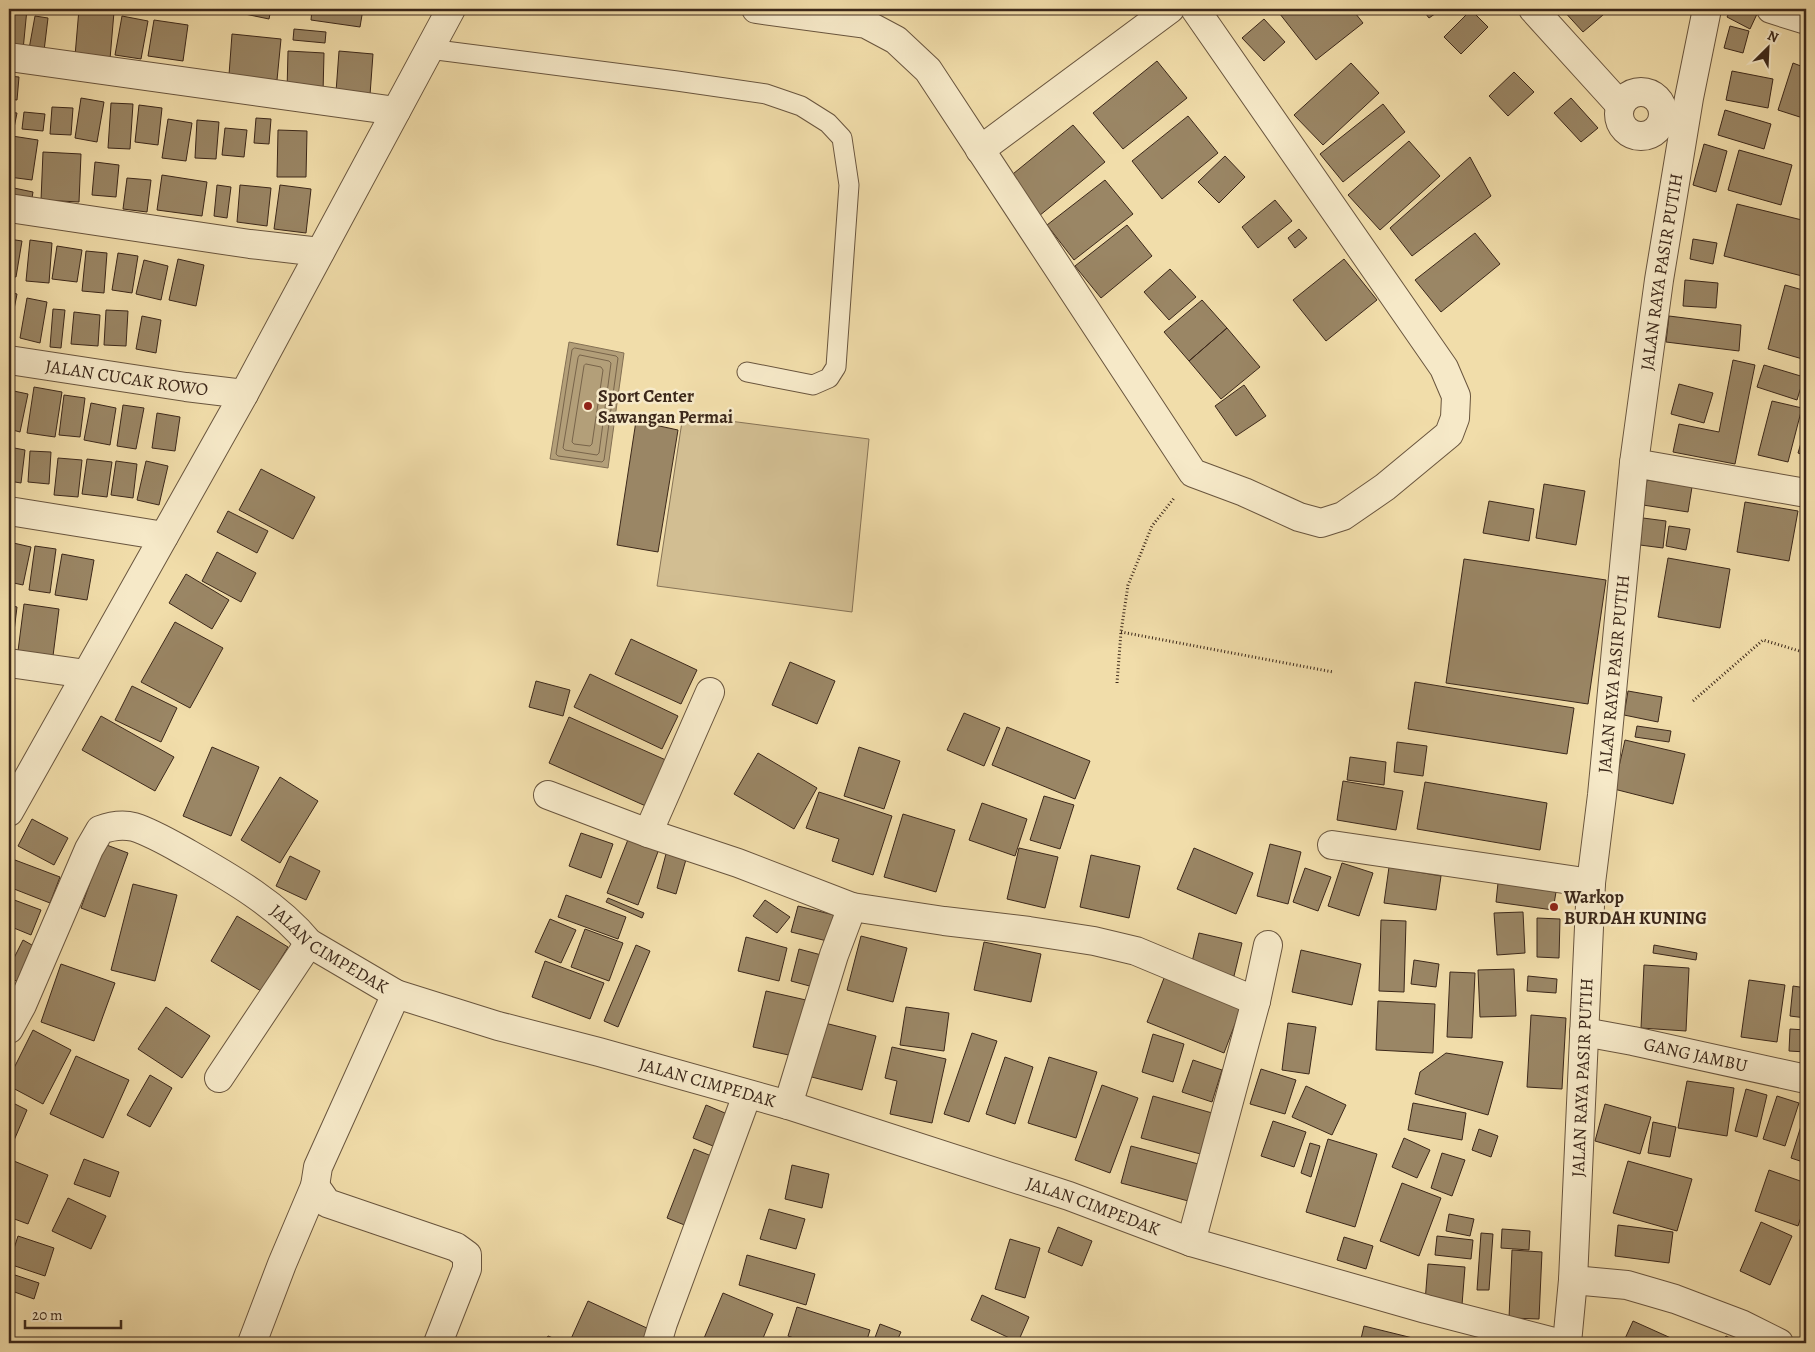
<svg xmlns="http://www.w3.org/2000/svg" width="1815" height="1352" font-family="Alegreya,serif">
	<rect width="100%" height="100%" fill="#f1ddaa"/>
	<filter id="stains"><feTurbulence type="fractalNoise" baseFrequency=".004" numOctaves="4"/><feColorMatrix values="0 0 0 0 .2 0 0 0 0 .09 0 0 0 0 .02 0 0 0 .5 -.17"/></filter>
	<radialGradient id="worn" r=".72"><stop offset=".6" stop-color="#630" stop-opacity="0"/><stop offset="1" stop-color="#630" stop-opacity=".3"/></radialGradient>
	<!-- green -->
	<path fill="#d2be92" stroke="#877356" d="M683,415L869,439L852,612L657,586Z"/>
	<!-- water -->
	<path fill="#b39f79" stroke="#836f53" d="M569,342L624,353L608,468L550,459Z"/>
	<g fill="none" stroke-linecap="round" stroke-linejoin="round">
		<!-- shore -->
		<path stroke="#78644a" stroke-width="1" d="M575,348L616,356L618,358L604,460L602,462L558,456L556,454L572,350Z
			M580,355L609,361L611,363L599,453L597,455L565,450L563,448L578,358Z
			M586,364L601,367L603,370L592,444L590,446L574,444L572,442L584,366Z"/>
	</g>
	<!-- building -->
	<path fill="#9a8665" stroke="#3c281a" d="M9,9H27L23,50L9,49Z
		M79,9L114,12L110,59L75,56Z
		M241,9H271L269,19L240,13Z
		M312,9H363L360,27L311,20Z
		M1276,9H1352L1363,23L1316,60Z
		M1422,9H1442L1429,18Z
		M1562,9H1610L1583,32Z
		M1731,9H1746L1757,14L1750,29L1727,17Z
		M1471,10L1488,27L1461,54L1444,37Z
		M35,16L48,18L44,51L29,49Z
		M122,16L148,21L141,59L115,55Z
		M1264,19L1285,42L1264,61L1242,38Z
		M154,20L188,25L183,61L148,56Z
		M1730,26L1749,31L1743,53L1724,48Z
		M294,29L326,32L325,43L293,40Z
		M232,34L281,39L277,80L229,75Z
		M288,51L324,53L323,93L287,91Z
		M339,51L373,54L370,95L336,92Z
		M1157,61L1187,98L1123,149L1093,113Z
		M1351,63L1379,93L1323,145L1294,115Z
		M1793,63L1806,68V119L1778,110Z
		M1732,71L1773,79L1768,108L1726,100Z
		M1514,72L1534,92L1508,116L1489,96Z
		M9,76L19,77L17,100L9,99Z
		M81,98L104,102L97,142L75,138Z
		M1571,98L1598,128L1581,142L1554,113Z
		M111,103L133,104L130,149L108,148Z
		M1383,104L1405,132L1343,182L1320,154Z
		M139,105L162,108L158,145L135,142Z
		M52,107L73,108L71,135L50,134Z
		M1725,110L1771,124L1764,149L1718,135Z
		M9,112L17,113L14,128L9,127Z
		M24,112L45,114L43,131L22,129Z
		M1188,116L1218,153L1162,199L1132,161Z
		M256,118L271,119L269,144L254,143Z
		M168,119L192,123L186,161L162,158Z
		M197,120L219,122L216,159L195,158Z
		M1073,125L1105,162L1039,216L1008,178Z
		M225,128L247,130L244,157L222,155Z
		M278,130L307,131L306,177H277Z
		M12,136L38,140L32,180L9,177V161Z
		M1409,141L1440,176L1380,230L1348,195Z
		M1704,144L1727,151L1716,192L1693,185Z
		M1739,150L1792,165L1781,205L1728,190Z
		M43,152L81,154L79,202L41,200Z
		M1225,156L1245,177L1219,203L1198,182Z
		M1470,157L1491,196L1412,256L1390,228Z
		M95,162L119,165L116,197L92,195Z
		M162,175L207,182L202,216L157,210Z
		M127,178L151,180L147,212L123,209Z
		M1105,180L1133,214L1074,260L1047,225Z
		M217,185L231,187L227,218L214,216Z
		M240,185L271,188L267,226L237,222Z
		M280,185L311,189L306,233L274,229Z
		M9,187L33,192L31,204L9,199Z
		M1275,200L1292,221L1258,248L1242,227Z
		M1737,204L1806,221V277L1724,256Z
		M1127,225L1152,256L1101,298L1075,266Z
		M1299,229L1307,238L1295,248L1288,238Z
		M1475,233L1500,264L1441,312L1415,280Z
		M9,239L22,241L16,277L9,276Z
		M1693,239L1717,243L1713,264L1690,259Z
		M30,240L52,243L49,283L26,281Z
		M57,246L82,250L77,282L52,279Z
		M86,251L107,253L104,293L82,291Z
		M118,253L138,256L132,293L112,290Z
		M178,259L204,265L196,306L169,300Z
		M1344,259L1377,300L1326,341L1293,300Z
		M144,260L168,266L161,300L136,294Z
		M1170,269L1196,297L1169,320L1144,292Z
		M1685,280L1718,283L1716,308L1683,306Z
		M1785,285L1806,291V360L1768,349Z
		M9,292L17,294L9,335Z
		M27,298L47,302L40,343L20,338Z
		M1202,300L1227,328L1189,361L1164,332Z
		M53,309L65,310L61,348L50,347Z
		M106,310L128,311L126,346L104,345Z
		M74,312L100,315L98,346L71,344Z
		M142,316L161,320L156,353L136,349Z
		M1669,316L1741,325L1739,351L1666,342Z
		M1227,328L1260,367L1221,399L1189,361Z
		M1733,360L1755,365L1735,464L1673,452L1679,424L1719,432Z
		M1764,365L1804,377L1797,400L1757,387Z
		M1679,384L1713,393L1704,423L1671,414Z
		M1244,385L1266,416L1236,436L1215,406Z
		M34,387L62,392L55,437L27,433Z
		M9,390L28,394L20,432L9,429Z
		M64,395L85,398L80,437L59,435Z
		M1772,401L1802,408L1788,462L1758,455Z
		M91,403L116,408L110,445L84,440Z
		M123,405L144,408L136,449L117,446Z
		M157,413L180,417L175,451L152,448Z
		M636,421L678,430L658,552L617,545Z
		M1806,426V456L1798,453Z
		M9,447L25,450L21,483L9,481Z
		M30,451L51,452L49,484L28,482Z
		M58,458L82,460L78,497L54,495Z
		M87,459L112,462L107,497L82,494Z
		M116,461L137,464L133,498L111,495Z
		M146,461L168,466L159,505L137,500Z
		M261,469L315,497L293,539L239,510Z
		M1647,480L1692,487L1688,512L1643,505Z
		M1544,484L1585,491L1576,545L1536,538Z
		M1489,501L1534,509L1529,541L1483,533Z
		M1745,502L1798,511L1789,561L1737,552Z
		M228,511L268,531L257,553L217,532Z
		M1643,518L1666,521L1663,548L1640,545Z
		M1669,526L1690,529L1686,550L1666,546Z
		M9,542L31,547L23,585L9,582Z
		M35,546L56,549L50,593L29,590Z
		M217,552L256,573L241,602L202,581Z
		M62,554L94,560L87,600L55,595Z
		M1668,558L1730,569L1720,628L1658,617Z
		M1464,559L1606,580L1588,704L1446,683Z
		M186,574L229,600L212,629L169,603Z
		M24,604L59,609L53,656L18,651Z
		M9,605L17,607L12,648L9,647Z
		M175,622L223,648L190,708L141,682Z
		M631,639L697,670L681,704L615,674Z
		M790,662L835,681L817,724L772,705Z
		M590,674L678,716L662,749L574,707Z
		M536,681L570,690L563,716L529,707Z
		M1415,682L1574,708L1567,754L1408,729Z
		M132,686L177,708L161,742L115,720Z
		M1628,691L1662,697L1658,722L1624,715Z
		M964,713L1000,728L984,766L947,750Z
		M101,716L174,757L155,791L82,750Z
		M569,717L668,761L648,807L549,763Z
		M1637,726L1671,731L1669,742L1635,737Z
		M1007,727L1090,761L1075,799L992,765Z
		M1625,740L1685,754L1673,804L1614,789Z
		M1397,742L1427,746L1423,776L1394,772Z
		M212,747L259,767L231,836L183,816Z
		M859,747L900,761L884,809L844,796Z
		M758,753L817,788L794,829L734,794Z
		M1350,757L1386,762L1384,785L1347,780Z
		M280,777L318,801L280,863L241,840Z
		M1343,781L1403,791L1396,830L1337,820Z
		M1425,782L1547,803L1540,850L1417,829Z
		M819,792L892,816L873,875L832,861L839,839L806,828Z
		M1044,796L1074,805L1060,849L1030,840Z
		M982,803L1027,819L1015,856L969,840Z
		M903,814L955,830L936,892L884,877Z
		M32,819L68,838L54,865L18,846Z
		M581,833L613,844L601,878L569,866Z
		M629,837L659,849L638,905L607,893Z
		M104,844L128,853L105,917L81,908Z
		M1270,844L1301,852L1288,904L1257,896Z
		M1019,848L1058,857L1045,908L1007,899Z
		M1194,848L1253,873L1236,914L1177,889Z
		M667,850L687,856L676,894L657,888Z
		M1091,855L1140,866L1129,918L1080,907Z
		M290,856L320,871L306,900L276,886Z
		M15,860L60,877L50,903L9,887V878Z
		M1342,863L1373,873L1359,916L1328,906Z
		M1389,867L1441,876L1436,910L1384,903Z
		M1305,868L1331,877L1318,911L1293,902Z
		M1498,883L1556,892L1553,910L1496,902Z
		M133,884L177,895L155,981L111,970Z
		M566,895L626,917L618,939L558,917Z
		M9,898L41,910L31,935L9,926Z
		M608,898L644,913L642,918L606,902Z
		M765,900L790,917L777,933L753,916Z
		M798,906L834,915L827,941L791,932Z
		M1523,912L1525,953L1497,955L1494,913Z
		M237,916L288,947L261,991L211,961Z
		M1537,918L1560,919L1559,958L1537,957Z
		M550,919L576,930L561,963L535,952Z
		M1381,920L1406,921L1404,992L1379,991Z
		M585,929L623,943L609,981L571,967Z
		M1199,933L1242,943L1234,976L1191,966Z
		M861,936L907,948L893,1002L847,990Z
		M746,937L787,948L779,981L738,971Z
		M23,940L39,949L22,984L9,977V968Z
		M984,942L1041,954L1031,1002L974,990Z
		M636,945L650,951L618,1027L604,1021Z
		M1654,945L1697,953L1696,960L1653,953Z
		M799,949L825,956L817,988L791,981Z
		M1301,950L1361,964L1352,1005L1292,992Z
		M1414,960L1439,964L1436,987L1411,984Z
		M545,961L604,983L590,1019L532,997Z
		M61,964L115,983L94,1041L41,1022Z
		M1644,965L1689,968L1686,1031L1641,1028Z
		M1514,969L1516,1016L1480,1017L1478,970Z
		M1450,972L1475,973L1472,1038L1447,1037Z
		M1166,973L1243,1003L1224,1053L1147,1022Z
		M1528,976L1557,979L1556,993L1527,991Z
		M1749,980L1785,985L1777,1042L1741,1037Z
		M1793,986L1806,988V1018L1790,1016Z
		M766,991L806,1000L793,1056L753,1047Z
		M1378,1001L1435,1004L1433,1053L1376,1050Z
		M166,1007L210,1036L182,1078L138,1049Z
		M906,1007L949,1013L944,1051L900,1045Z
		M1531,1015L1566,1018L1562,1089L1527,1087Z
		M817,1021L876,1036L862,1090L804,1075Z
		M1288,1023L1316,1027L1309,1074L1282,1070Z
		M1790,1029L1806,1030V1052L1789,1051Z
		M33,1030L71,1050L43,1104L9,1086V1078Z
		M972,1033L997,1041L969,1122L944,1114Z
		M1153,1034L1184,1044L1173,1082L1142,1072Z
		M892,1047L946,1059L932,1123L890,1114L897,1081L885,1078Z
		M1446,1053L1503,1062L1488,1115L1415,1094L1420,1072Z
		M76,1056L129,1080L103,1138L50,1114Z
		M1005,1057L1033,1067L1015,1124L986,1114Z
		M1049,1057L1097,1072L1076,1138L1028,1123Z
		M1193,1060L1222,1070L1212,1102L1182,1092Z
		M1261,1069L1296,1080L1285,1114L1250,1104Z
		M150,1075L172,1088L150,1127L127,1115Z
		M1687,1081L1734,1088L1727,1136L1678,1128Z
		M1102,1085L1138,1098L1110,1173L1075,1160Z
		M1306,1086L1346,1105L1332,1135L1292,1117Z
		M1746,1089L1767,1095L1757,1137L1735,1131Z
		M1153,1096L1219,1115L1208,1156L1141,1138Z
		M1777,1096L1799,1103L1785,1146L1763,1139Z
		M9,1101L27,1110L9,1152Z
		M1413,1103L1466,1113L1462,1140L1408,1130Z
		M1605,1104L1651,1117L1640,1154L1595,1141Z
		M706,1105L732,1116L718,1148L693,1138Z
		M1806,1110V1163L1791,1158Z
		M1273,1121L1306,1132L1294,1167L1261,1156Z
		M1653,1122L1676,1127L1670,1157L1648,1153Z
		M1479,1129L1498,1136L1491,1157L1472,1150Z
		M1404,1138L1430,1150L1417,1178L1392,1167Z
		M1328,1139L1377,1154L1355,1227L1306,1212Z
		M1310,1143L1320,1146L1311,1177L1301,1173Z
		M1131,1146L1202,1165L1192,1202L1121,1183Z
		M694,1149L719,1159L692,1228L667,1218Z
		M1442,1153L1465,1160L1452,1196L1431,1188Z
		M9,1159L48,1175L28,1224L9,1217Z
		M84,1159L119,1172L110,1197L74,1184Z
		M1628,1161L1692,1179L1677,1231L1613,1213Z
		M792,1165L829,1174L822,1208L785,1199Z
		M1769,1170L1806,1183V1202L1798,1226L1755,1211Z
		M1402,1183L1441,1198L1419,1256L1380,1241Z
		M68,1198L106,1216L91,1249L52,1231Z
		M769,1209L805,1219L796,1249L760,1239Z
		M1449,1214L1474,1219L1470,1236L1446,1231Z
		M1761,1222L1792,1236L1770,1285L1740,1271Z
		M1618,1225L1673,1232L1669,1263L1615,1256Z
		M1058,1227L1092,1241L1082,1266L1048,1252Z
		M1502,1229L1530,1231L1529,1250L1501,1248Z
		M1481,1233L1493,1234L1489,1290H1477Z
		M18,1236L54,1248L45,1276L9,1264Z
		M1437,1236L1473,1240L1471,1259L1435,1255Z
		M1344,1237L1373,1246L1366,1269L1337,1260Z
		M1010,1239L1040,1248L1025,1298L995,1289Z
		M1512,1250L1542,1252L1539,1319L1509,1318Z
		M747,1255L815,1274L806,1305L739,1285Z
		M1428,1264L1465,1267L1462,1305L1425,1302Z
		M9,1273L39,1283L34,1299L9,1290Z
		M723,1293L773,1314L761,1343H702Z
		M982,1295L1029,1317L1018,1342L971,1320Z
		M588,1301L649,1329L642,1343H575L570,1341Z
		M797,1307L870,1330L866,1343H809L788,1336Z
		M1633,1321L1682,1343H1623Z
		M880,1324L901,1332L896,1343H873Z
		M1364,1326L1433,1343H1360Z
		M548,1336L565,1343H544Z
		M1726,1336L1739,1343H1722Z"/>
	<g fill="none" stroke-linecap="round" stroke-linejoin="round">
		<defs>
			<path id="service" d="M429,49L677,81L766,94L801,106L828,123L842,138L849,185L836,367L829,378L813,385L747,372"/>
			<g id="minor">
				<path d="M756,9L866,24L896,40L928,70L1193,473L1244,492L1299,517L1321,523L1343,516L1385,487L1449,434L1455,418L1456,396L1444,368L1195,9"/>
				<path d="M1533,9L1620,105"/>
				<path d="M1771,9L1806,20"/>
				<path d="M9,57L396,111"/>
				<circle cx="1641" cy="114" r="22"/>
				<path d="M980,150L1170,9"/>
				<path d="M9,208L250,244L320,252"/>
				<path id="s1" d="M9,360L186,387L244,394"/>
				<path d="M1634,463L1806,493"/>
				<path d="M9,511L164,536"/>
				<path d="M9,663L86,674"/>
				<path d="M548,795L648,833L738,863L852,907"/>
				<path d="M9,812L244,394L451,9"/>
				<path d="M648,833L710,692"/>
				<path d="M1332,845L1591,883"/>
				<path id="s2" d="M9,1029L22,1005L89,849L100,830C111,826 122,824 134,827C153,833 171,844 189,854C231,878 278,905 309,943L396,994L498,1026L599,1052L788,1105L1069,1196L1191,1242L1426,1309L1558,1343"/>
				<path id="s3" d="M1584,1032L1633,1041L1806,1079"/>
				<path d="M219,1078L309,943"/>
				<path d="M788,1105L834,955L852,907L944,921L1029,931L1094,941L1136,951L1256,1001"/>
				<path d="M315,1186L327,1203L456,1247L467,1255V1269L438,1343"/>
				<path d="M1191,1242L1256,1001L1268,945"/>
				<path d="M1573,1280L1627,1285L1675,1299L1741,1324L1779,1343"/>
				<path d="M252,1343L282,1264L315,1186L318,1167L396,994"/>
				<path d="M657,1343L663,1323L747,1095"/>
			</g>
			<g id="tertiary">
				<path id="s4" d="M1567,1343L1573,1280L1591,883L1602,795L1634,463L1659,280L1689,98L1707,9"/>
			</g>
		</defs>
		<!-- service casing -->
		<use href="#service" stroke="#69553e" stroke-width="21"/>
		<!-- minor casing -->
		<use href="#minor" stroke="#69553e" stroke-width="30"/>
		<!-- tertiary casing -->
		<use href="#tertiary" stroke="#69553e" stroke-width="30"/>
		<!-- path -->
		<path stroke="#3c281a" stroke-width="3" stroke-dasharray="1 2.5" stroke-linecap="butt" d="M1121,632L1333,672
			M1117,683L1121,632L1128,585L1152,526L1175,497
			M1693,701L1763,640L1806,653"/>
		<!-- service -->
		<use href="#service" stroke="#f6e9c8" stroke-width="19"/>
		<!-- minor -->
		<use href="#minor" stroke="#f6e9c8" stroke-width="28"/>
		<!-- tertiary -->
		<use href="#tertiary" stroke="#f6e9c8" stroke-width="28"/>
	</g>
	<!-- markers -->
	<g fill="#8f2418" stroke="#f6e9c8" stroke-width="2">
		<circle cx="588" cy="406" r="5"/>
		<circle cx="1554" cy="907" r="5"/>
	</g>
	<g text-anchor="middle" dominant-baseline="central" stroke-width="5" stroke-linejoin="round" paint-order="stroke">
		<!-- street labels -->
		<g font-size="18" fill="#3c281a" stroke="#f6e9c8">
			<text stroke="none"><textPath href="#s4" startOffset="1076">JALAN RAYA PASIR PUTIH</textPath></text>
			<text stroke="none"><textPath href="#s1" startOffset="119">JALAN CUCAK ROWO</textPath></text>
			<text stroke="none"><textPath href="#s4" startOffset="671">JALAN RAYA PASIR PUTIH</textPath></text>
			<text stroke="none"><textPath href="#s2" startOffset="485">JALAN CIMPEDAK</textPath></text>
			<text stroke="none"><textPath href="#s3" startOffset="114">GANG JAMBU</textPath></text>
			<text stroke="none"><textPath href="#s4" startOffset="266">JALAN RAYA PASIR PUTIH</textPath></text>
			<text stroke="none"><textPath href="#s2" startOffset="890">JALAN CIMPEDAK</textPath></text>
			<text stroke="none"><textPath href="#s2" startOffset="1295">JALAN CIMPEDAK</textPath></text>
		</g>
		<!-- poi labels -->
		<g font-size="18" font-weight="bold" fill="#3c281a" stroke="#f6e9c8" text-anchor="start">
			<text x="598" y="396">Sport Center<tspan x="598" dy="21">Sawangan Permai</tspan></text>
			<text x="1564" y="897">Warkop<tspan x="1564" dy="21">BURDAH KUNING</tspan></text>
		</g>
	</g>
	<!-- margin -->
	<rect width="1815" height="1352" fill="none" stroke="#f1ddaa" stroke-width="30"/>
	<rect x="10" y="10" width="1795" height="1332" fill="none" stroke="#3c281a" stroke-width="2.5"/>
	<rect x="15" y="15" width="1785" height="1322" fill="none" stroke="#3c281a"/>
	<!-- north arrow -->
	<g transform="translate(1768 48) rotate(24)" stroke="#f6e9c8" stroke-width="4" paint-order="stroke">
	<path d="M0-4L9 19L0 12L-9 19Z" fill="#3c281a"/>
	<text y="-8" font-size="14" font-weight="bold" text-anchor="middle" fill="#3c281a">N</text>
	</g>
	<!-- scale -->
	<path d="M25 1320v8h96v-8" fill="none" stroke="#3c281a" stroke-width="2.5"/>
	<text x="32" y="1320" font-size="15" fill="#3c281a" stroke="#f6e9c8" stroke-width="4" paint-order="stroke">20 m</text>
	<rect width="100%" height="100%" filter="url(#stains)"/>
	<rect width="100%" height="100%" fill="url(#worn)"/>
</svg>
